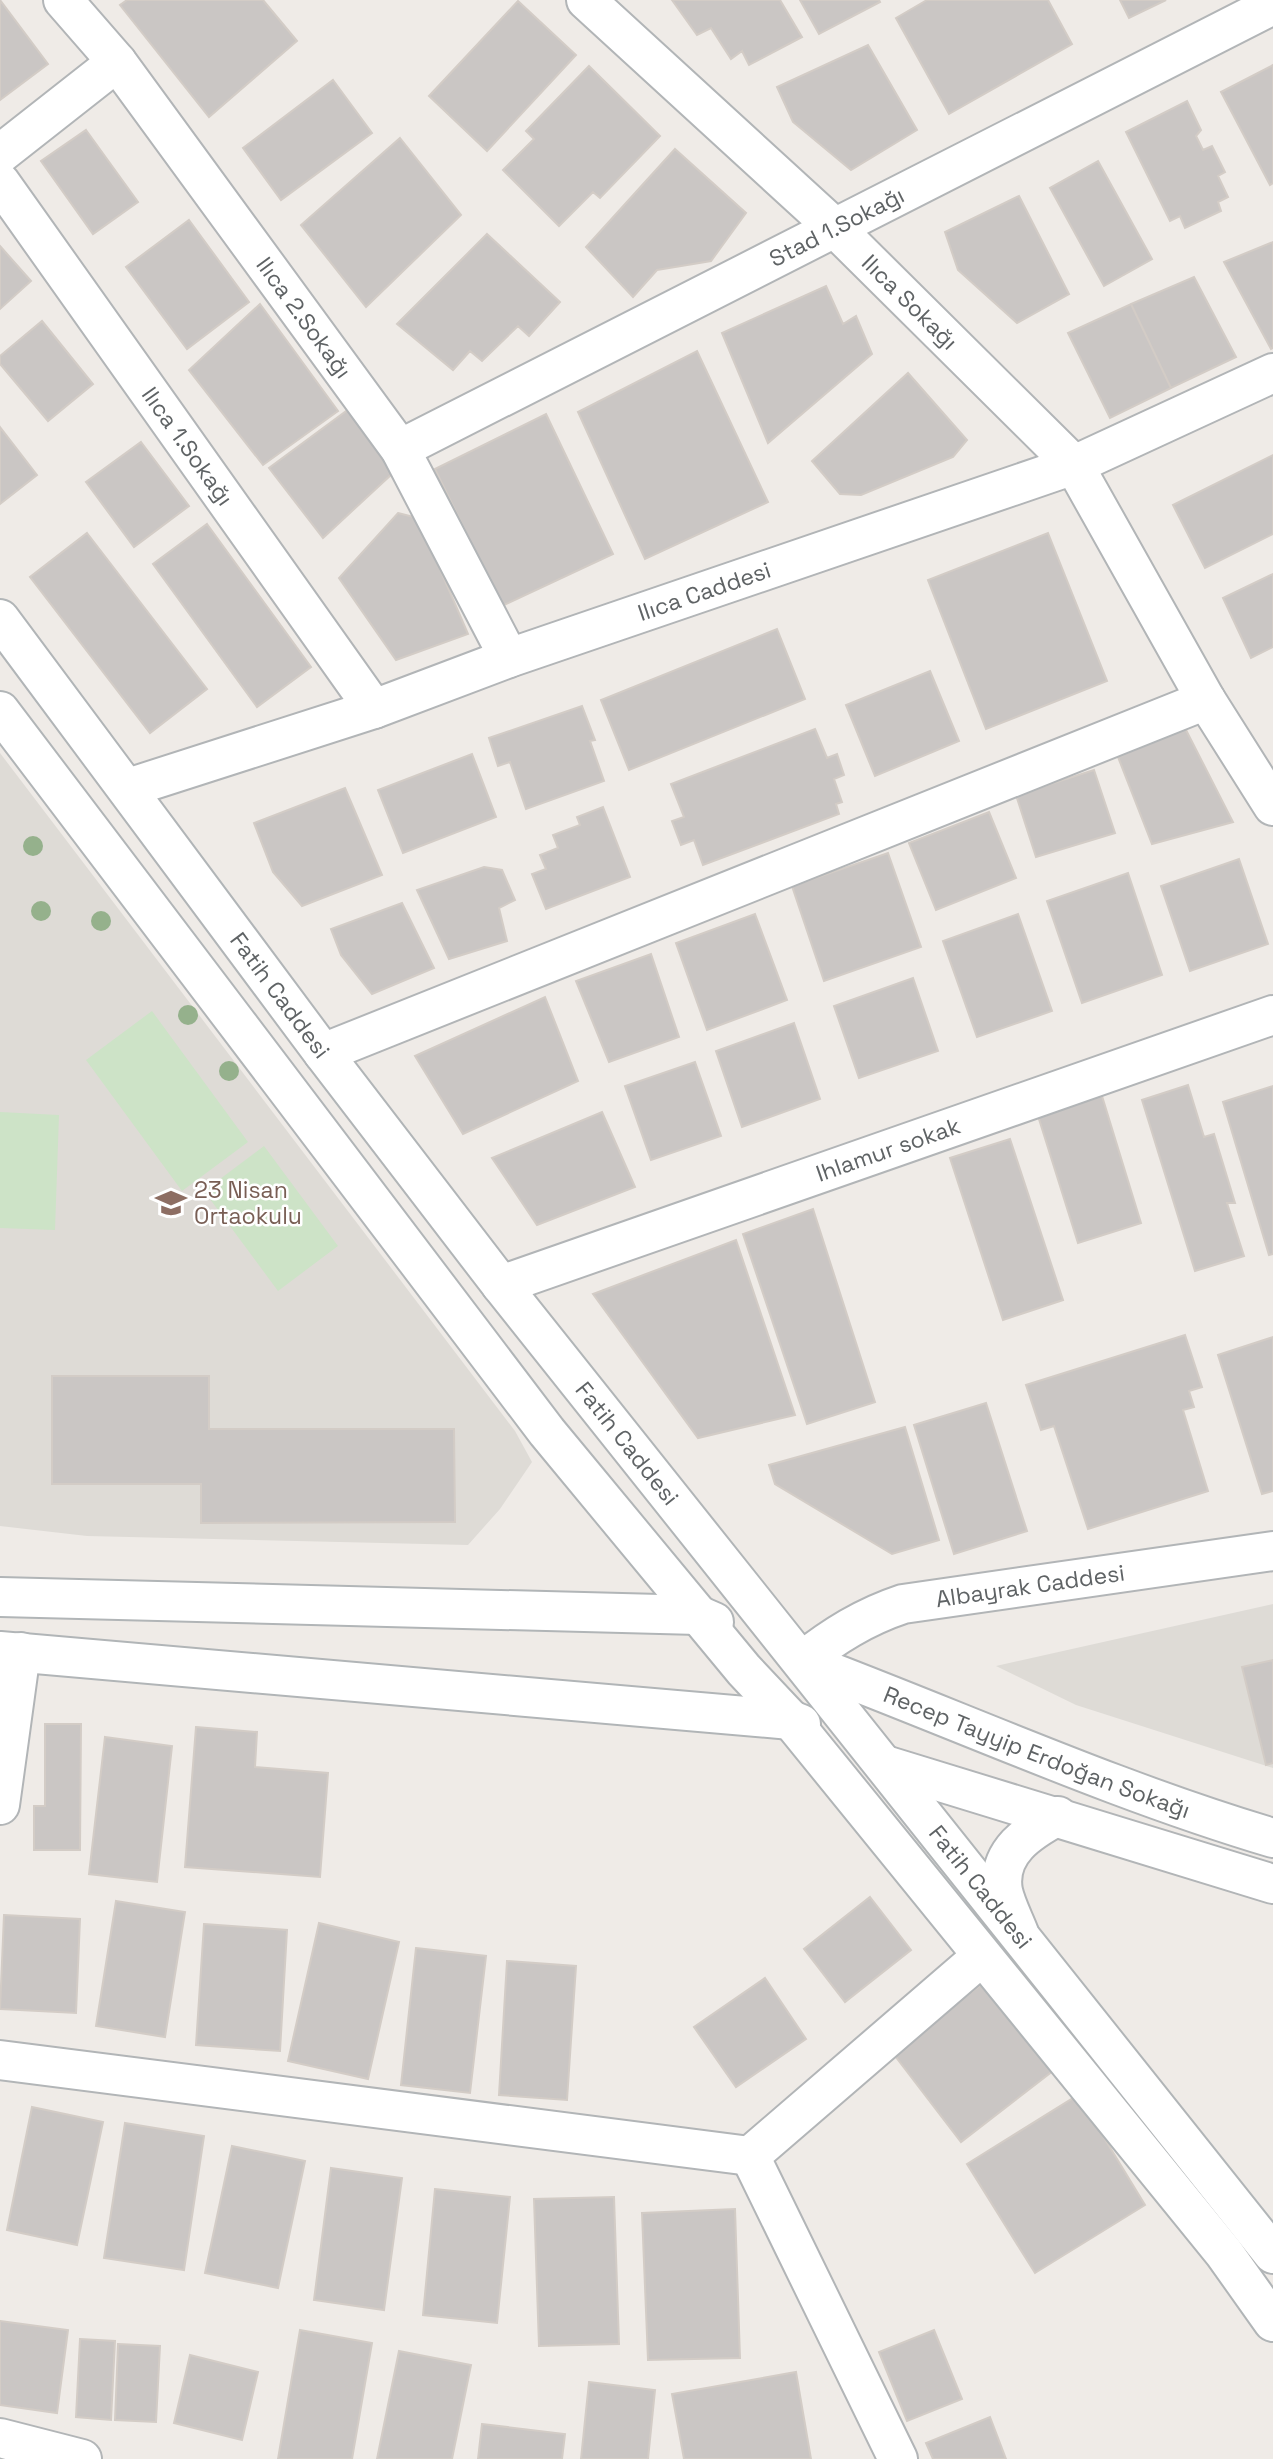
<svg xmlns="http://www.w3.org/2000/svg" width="1273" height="2459" font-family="'Space Grotesk',sans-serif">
	<rect width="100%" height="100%" fill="#efebe7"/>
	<!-- education -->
	<path fill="#dedbd6" d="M0,753L515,1431L532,1462L500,1509L468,1545L87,1536L0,1526Z
		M1273,1604V1768L1076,1705L996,1666Z"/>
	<!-- green -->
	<path fill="#cde3c7" d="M152,1011L248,1142L182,1191L86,1060Z
		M0,1112L59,1115L55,1230L0,1228Z
		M264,1146L338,1246L278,1291L204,1191Z"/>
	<!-- building -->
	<path fill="#cac6c4" stroke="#d3ccc6" stroke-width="2" d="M0,0L48,64L0,100Z
		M127,0H263L297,41L209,117L120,5Z
		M672,0H780L802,37L749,65L742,51L731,59L711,28L697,35Z
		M800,0H879L880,2L819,34Z
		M927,0H1048L1072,44L949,114L896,18Z
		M1120,0H1166L1129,18Z
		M518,1L576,55L487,151L429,96Z
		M868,45L917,130L851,170L793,122L777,87Z
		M1273,65V183L1270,185L1221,92Z
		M589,66L660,136L600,198L593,192L559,226L503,170L534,139L526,131Z
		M333,80L372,133L281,200L243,148Z
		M1187,101L1201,130L1196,136L1203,150L1212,146L1225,172L1218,176L1228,197L1218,202L1221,211L1185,228L1180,216L1170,221L1126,132Z
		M86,130L138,202L93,234L41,161Z
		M400,138L461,215L366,307L301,225Z
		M675,149L746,213L711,261L657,270L633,297L586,247Z
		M1098,161L1152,259L1104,286L1050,188Z
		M1019,196L1069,294L1017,323L958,270L945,232Z
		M189,220L249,302L187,349L126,267Z
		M487,234L560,302L529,336L518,326L482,361L470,351L453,370L397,324Z
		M1273,242V348L1271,349L1224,262Z
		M0,246L31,281L0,309Z
		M1194,277L1236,357L1171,388L1131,304Z
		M826,286L843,324L856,316L872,354L768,443L722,333Z
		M260,304L338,411L263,465L189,370Z
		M1131,304L1171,388L1110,418L1068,333Z
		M42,321L93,384L48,421L0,364V356Z
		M697,351L768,502L645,559L578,412Z
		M908,373L967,440L953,457L861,495L840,494L812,461Z
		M349,409L393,473L323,538L269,468Z
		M546,414L613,554L502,606L435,469Z
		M0,427L37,475L0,504Z
		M141,442L189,506L134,547L86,482Z
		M1273,455V534L1205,568L1173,505Z
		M398,513L418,518L468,634L396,660L339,578Z
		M207,524L311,667L257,707L153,564Z
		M87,533L207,689L150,733L30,577Z
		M1048,533L1107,681L986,729L928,580Z
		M1273,574V647L1251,658L1223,598Z
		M777,629L805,699L629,770L601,700Z
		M930,671L959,741L875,776L846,705Z
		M582,706L595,740L590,741L604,781L526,809L510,762L498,766L489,738Z
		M1185,728L1233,822L1152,844L1118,757Z
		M815,729L827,758L837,754L844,775L834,779L842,802L836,804L839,814L703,865L694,840L681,845L672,821L684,817L671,784Z
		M472,754L496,817L403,853L378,790Z
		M1094,770L1115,833L1036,857L1016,795Z
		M345,788L382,875L302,906L273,872L254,823Z
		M603,807L630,877L546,909L532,874L546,869L540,855L558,848L553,835L580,825L577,817Z
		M989,812L1016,878L936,910L909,843Z
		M888,853L921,947L824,981L792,886Z
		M1239,859L1268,944L1190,971L1161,886Z
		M484,867L502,870L515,900L499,908L507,941L449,959L417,890Z
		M1128,873L1162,975L1082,1003L1047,901Z
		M402,903L434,968L372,994L341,955L331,929Z
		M755,914L787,1000L707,1030L676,943Z
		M1018,914L1052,1011L977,1037L943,941Z
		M651,954L679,1037L609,1062L576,981Z
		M913,978L938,1051L859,1078L834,1006Z
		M545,997L578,1081L463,1134L415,1056Z
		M794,1023L820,1099L742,1127L716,1051Z
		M695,1062L721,1136L651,1160L625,1086Z
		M1188,1085L1204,1137L1214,1134L1235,1203H1227L1244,1256L1195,1271L1142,1100Z
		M1273,1086V1254L1269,1255L1223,1102Z
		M1102,1096L1141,1223L1078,1243L1038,1116Z
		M602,1112L635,1187L537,1225L492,1158Z
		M1010,1139L1063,1300L1003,1320L950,1158Z
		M813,1209L875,1402L807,1424L743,1234Z
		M736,1240L795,1415L698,1438L593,1294Z
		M1185,1335L1202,1387L1189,1391L1194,1407L1183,1410L1208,1491L1088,1529L1054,1426L1041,1430L1026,1385Z
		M1273,1337V1491L1262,1494L1218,1355Z
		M52,1376H209V1429H454L455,1522L201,1523V1484H52Z
		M986,1403L1027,1531L954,1554L914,1425Z
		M905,1427L939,1540L892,1554L775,1484L769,1465Z
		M1273,1660V1763L1266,1765L1242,1667Z
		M45,1724H81L80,1850H34V1806H45Z
		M196,1727L257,1732L255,1767L328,1773L320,1877L185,1867Z
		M105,1737L172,1746L157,1882L89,1874Z
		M870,1897L911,1950L845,2002L804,1949Z
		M116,1901L185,1912L165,2037L96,2026Z
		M4,1915L80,1919L76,2013L0,2009Z
		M319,1923L399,1942L368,2079L288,2061Z
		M204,1924L287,1930L280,2051L196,2045Z
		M416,1948L486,1956L470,2093L401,2085Z
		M507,1961L576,1966L567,2100L499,2095Z
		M765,1978L806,2039L736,2087L694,2027Z
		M990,1978L1058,2067L961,2142L892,2052Z
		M1078,2095L1145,2205L1035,2273L967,2164Z
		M32,2107L103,2122L77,2245L7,2230Z
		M125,2123L204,2136L184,2270L104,2258Z
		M232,2146L305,2161L278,2288L205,2273Z
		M331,2168L402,2178L384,2310L314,2300Z
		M435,2189L510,2197L497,2323L423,2315Z
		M614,2197L619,2344L539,2346L534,2199Z
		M735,2209L740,2358L648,2360L642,2213Z
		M0,2321L68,2330L57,2413L0,2405Z
		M300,2330L372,2343L352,2459H278Z
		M934,2330L962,2399L907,2421L879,2352Z
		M80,2339L115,2341L111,2420L76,2417Z
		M118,2344L160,2346L156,2422L115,2420Z
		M399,2351L471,2365L452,2459H377Z
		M190,2355L258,2372L242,2440L174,2423Z
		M796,2372L811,2459H684L672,2394Z
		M589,2382L655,2390L648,2459H581Z
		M990,2417L1006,2459H933L926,2443Z
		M482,2424L565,2434L562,2459H478Z"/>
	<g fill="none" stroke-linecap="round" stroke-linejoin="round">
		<defs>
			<g id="minor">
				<path id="s1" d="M63,0L117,62L400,449L509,658"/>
				<path id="s2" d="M586,0L835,228L1074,465L1206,700L1273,806"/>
				<path d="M0,154L117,62"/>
				<path id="s3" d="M0,182L374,709"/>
				<path id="s4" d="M400,449L1273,5"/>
				<path id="s5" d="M128,788L374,709L509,658L1074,465L1273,373"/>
				<path d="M323,1053L1206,700"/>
				<path id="s6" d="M501,1285L1273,1015"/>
				<path d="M0,1805L21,1652"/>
				<path d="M0,2060L750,2156"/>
				<path d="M0,2438L82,2459"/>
				<path d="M898,2459L750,2156L981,1957"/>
			</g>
			<g id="tertiary">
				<path id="s7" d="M802,1661C959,1720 1112,1790 1273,1838"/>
				<path id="s8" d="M802,1661C834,1636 864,1617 903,1604L1273,1551"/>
				<path d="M885,1765L1273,1884"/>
				<path d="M1019,1933C1014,1920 1006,1905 1003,1891C996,1852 1030,1831 1058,1816"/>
			</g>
			<g id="secondary">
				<path id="s9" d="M0,619L323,1053L501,1285L1273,2254"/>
				<path d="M0,711L547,1432L744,1670L791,1720L1224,2253L1273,2322"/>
				<path d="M0,1597L698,1615L714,1622"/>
				<path d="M0,1651L791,1720L801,1724"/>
			</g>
		</defs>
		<!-- minor casing -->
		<use href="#minor" stroke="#b2b5b7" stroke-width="42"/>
		<!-- tertiary casing -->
		<use href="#tertiary" stroke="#b2b5b7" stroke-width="42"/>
		<!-- secondary casing -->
		<use href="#secondary" stroke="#b1b5b7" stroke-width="42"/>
		<!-- minor -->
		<use href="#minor" stroke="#fff" stroke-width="38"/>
		<!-- tertiary -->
		<use href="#tertiary" stroke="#fff" stroke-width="38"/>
		<!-- secondary -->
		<use href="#secondary" stroke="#fff" stroke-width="38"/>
	</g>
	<!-- trees -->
	<g fill="#95b18c">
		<circle cx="33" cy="846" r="10"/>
		<circle cx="41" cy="911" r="10"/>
		<circle cx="101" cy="921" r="10"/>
		<circle cx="188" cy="1015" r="10"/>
		<circle cx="229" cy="1071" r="10"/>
	</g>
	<!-- icons -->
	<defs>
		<symbol id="school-bare" viewBox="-9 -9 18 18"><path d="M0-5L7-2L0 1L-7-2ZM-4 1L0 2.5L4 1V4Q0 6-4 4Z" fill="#8d6e63" stroke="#fff" stroke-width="2.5" paint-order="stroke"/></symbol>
	</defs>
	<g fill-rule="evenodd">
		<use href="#school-bare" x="149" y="1181" width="44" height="44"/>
	</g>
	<g text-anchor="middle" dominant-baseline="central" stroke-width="5" stroke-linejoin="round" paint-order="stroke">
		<!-- street labels -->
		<g font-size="23" fill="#5f6365" stroke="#fff">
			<text stroke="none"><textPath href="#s4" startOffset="490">Stad 1.Sokağı</textPath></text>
			<text stroke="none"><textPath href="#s2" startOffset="443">Ilıca Sokağı</textPath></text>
			<text stroke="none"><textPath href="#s1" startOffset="399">Ilıca 2.Sokağı</textPath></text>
			<text stroke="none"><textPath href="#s3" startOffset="324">Ilıca 1.Sokağı</textPath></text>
			<text stroke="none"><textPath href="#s5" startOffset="609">Ilıca Caddesi</textPath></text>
			<text stroke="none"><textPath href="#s9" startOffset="469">Fatih Caddesi</textPath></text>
			<text stroke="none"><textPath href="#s6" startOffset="410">Ihlamur sokak</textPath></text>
			<text stroke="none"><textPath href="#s9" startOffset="1036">Fatih Caddesi</textPath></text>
			<text stroke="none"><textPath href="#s8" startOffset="245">Albayrak Caddesi</textPath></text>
			<text stroke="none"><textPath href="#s7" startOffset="252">Recep Tayyip Erdoğan Sokağı</textPath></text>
			<text stroke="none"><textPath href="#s9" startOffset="1603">Fatih Caddesi</textPath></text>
		</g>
		<!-- education labels -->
		<g font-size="23" fill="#785e54" stroke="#fff" text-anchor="start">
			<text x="194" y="1190">23 Nisan<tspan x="194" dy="26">Ortaokulu</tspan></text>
		</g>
	</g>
</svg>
